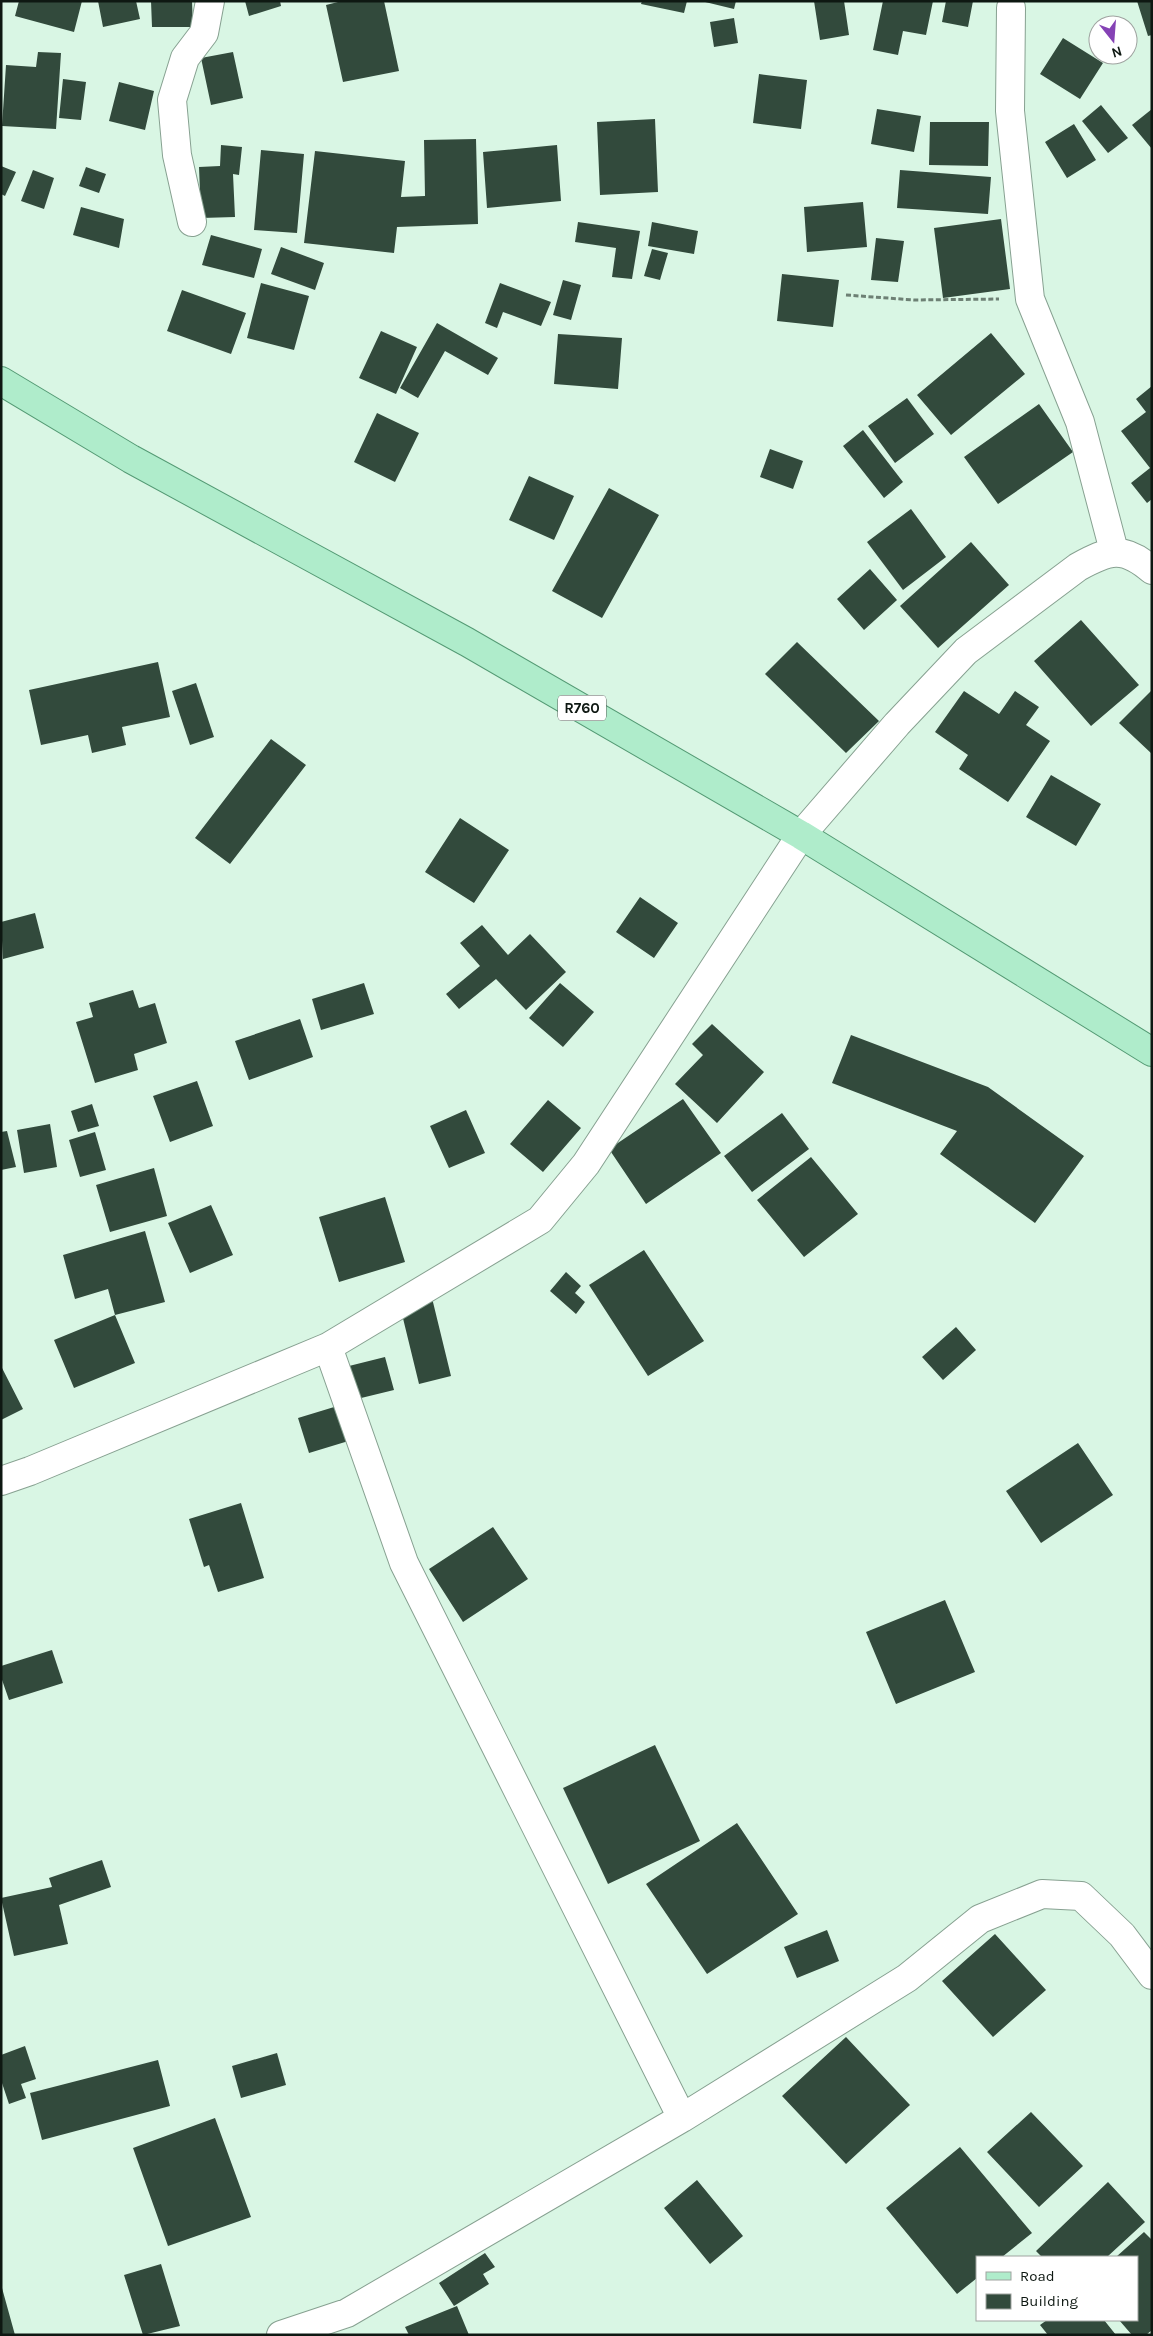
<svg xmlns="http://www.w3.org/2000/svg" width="1153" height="2336" font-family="Karla,sans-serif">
	<rect width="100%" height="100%" fill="#d9f6e4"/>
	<!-- building -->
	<path fill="#324a3c" d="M19,1H82L74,32L15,16Z
		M98,1H136L140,19L103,27Z
		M151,1H192L193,27H152Z
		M245,1H280L281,6L249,16Z
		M342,1H384L399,71L343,82L326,5Z
		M642,1H687L684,13L641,4Z
		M701,1H736L734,9Z
		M814,1H844L849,35L820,40Z
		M883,1H933L926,35L903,31L898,55L873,50Z
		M946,1H973L968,27L942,22Z
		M1137,1H1152V35L1148,36Z
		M734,18L738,43L714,47L710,22Z
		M1063,38L1103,63L1080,99L1040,74Z
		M38,52L61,53L56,129L2,126L6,65L36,67Z
		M233,52L243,98L211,105L201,58Z
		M759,74L807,80L801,129L753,123Z
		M63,79L86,82L81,120L59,118Z
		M119,82L154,91L145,130L109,121Z
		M1101,105L1128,138L1108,153L1082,121Z
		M877,109L921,116L914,152L871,144Z
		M1152,109V149L1132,125Z
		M655,119L658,192L600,195L597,122Z
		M930,122H989L988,166L929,165Z
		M1074,124L1096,160L1067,178L1045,142Z
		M476,139L478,224L397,227L394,253L304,243L315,151L405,161L401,197L425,196L424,140Z
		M221,145L242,147L239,175L233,174L235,217L201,218L199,167L220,166Z
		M557,145L561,201L487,208L483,152Z
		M261,150L304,154L297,233L254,230Z
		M1,166L16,172L5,196L1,194Z
		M86,167L106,174L99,193L79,186Z
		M33,170L54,178L44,209L21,201Z
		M900,170L991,177L988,214L897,208Z
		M863,202L867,247L807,252L804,207Z
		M81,207L124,219L119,248L73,235Z
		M1001,219L1010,289L943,298L934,228Z
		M578,222L640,231L632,279L612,277L616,248L575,242Z
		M652,222L698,231L694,254L648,246Z
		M211,235L262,249L254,278L202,265Z
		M876,238L904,241L898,282L871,280Z
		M281,247L324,263L315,290L271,274Z
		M652,249L668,253L660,280L644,276Z
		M782,274L839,280L833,327L777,321Z
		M563,280L581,285L571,320L553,315Z
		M261,283L309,296L294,350L247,338Z
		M500,283L551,302L541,326L503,312L497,328L485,323Z
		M182,290L246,313L231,354L167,331Z
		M437,323L498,358L488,375L445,351L418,398L400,388Z
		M381,331L417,347L396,394L359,378Z
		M991,333L1025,374L951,435L917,395Z
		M558,334L622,338L618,389L554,384Z
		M1152,386V499L1147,503L1131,483L1150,468L1121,431L1146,412L1136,399Z
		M907,398L934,434L895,463L868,426Z
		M1039,404L1073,452L998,504L964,457Z
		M377,413L419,433L395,482L354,462Z
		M863,430L903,482L884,498L843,446Z
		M770,449L803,461L793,489L760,477Z
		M529,476L574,496L554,540L509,520Z
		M609,488L659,515L602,618L552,591Z
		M911,509L946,557L903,590L867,542Z
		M971,542L1009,585L938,648L900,606Z
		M870,569L897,600L864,630L837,599Z
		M1081,620L1139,685L1091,726L1034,661Z
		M797,642L879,721L846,753L765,674Z
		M158,662L170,717L122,727L126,745L92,753L88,735L41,745L29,690Z
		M196,683L214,737L190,745L172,691Z
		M1152,690V754L1119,723Z
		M964,691L999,714L1015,691L1039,707L1026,725L1050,741L1008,802L959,769L968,755L935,732Z
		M271,739L306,765L230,864L195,838Z
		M1051,775L1101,804L1076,846L1026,817Z
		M460,818L509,850L474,903L425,872Z
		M640,897L678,923L654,958L616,932Z
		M35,913L44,948L3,959L1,922Z
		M482,925L508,955L530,934L566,972L526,1010L496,979L459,1009L446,994L480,966L460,943Z
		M364,983L374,1014L321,1030L312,999Z
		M560,983L594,1012L563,1047L529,1018Z
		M133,990L139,1008L155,1003L167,1043L134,1054L138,1070L95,1083L76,1022L93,1017L89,1003Z
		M300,1019L313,1057L249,1080L235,1041Z
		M712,1024L764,1072L717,1123L675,1084L703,1055L692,1044Z
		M851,1035L988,1087L1084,1156L1035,1223L940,1154L957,1131L832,1083Z
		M197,1081L213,1126L170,1142L153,1096Z
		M683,1099L721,1153L646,1204L609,1149Z
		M548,1100L581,1128L543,1172L510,1144Z
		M92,1104L99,1126L78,1132L71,1111Z
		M466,1110L485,1153L449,1168L430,1126Z
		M782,1113L809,1149L752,1192L724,1156Z
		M50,1124L57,1167L24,1173L17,1130Z
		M7,1131L16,1167L1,1170V1132Z
		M95,1132L106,1170L80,1177L69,1140Z
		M811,1157L858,1214L804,1257L757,1200Z
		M154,1168L167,1216L110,1232L96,1185Z
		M385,1197L405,1262L339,1282L319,1217Z
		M211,1205L233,1255L190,1273L168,1223Z
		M145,1231L165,1302L115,1315L108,1289L75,1299L63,1255Z
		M644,1250L704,1341L648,1376L589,1285Z
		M566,1272L581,1286L575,1293L585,1302L576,1314L550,1291Z
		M432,1298L451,1376L419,1384L400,1306Z
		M115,1315L135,1363L74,1388L54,1340Z
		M956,1327L976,1350L943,1380L922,1357Z
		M385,1357L394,1390L357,1399L349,1366Z
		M1,1366L23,1409L1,1420Z
		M344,1404L355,1439L309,1453L298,1418Z
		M1078,1443L1113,1495L1041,1543L1006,1491Z
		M241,1503L264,1578L218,1592L209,1565L204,1567L189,1519Z
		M493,1527L528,1579L463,1622L429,1569Z
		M945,1600L975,1672L896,1704L866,1632Z
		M52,1650L63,1683L9,1700L1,1677V1666Z
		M655,1745L700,1841L608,1884L563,1788Z
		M737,1823L798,1914L707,1974L646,1884Z
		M102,1860L111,1887L59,1905L68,1944L14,1956L1,1898L52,1887L49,1878Z
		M827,1930L839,1961L797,1978L784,1947Z
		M995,1934L1046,1990L993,2037L942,1981Z
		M846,2037L910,2105L846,2164L782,2096Z
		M25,2046L36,2079L21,2084L26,2098L9,2104L1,2080V2055Z
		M277,2053L286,2085L241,2098L232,2066Z
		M158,2060L170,2106L42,2140L30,2093Z
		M1031,2112L1083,2166L1039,2207L987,2152Z
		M215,2118L251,2217L168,2246L133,2148Z
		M960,2147L1032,2233L1002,2257H977V2278L957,2294L886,2208Z
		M697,2180L743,2236L710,2264L664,2208Z
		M1108,2182L1145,2222L1107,2257H1042L1036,2251Z
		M1144,2232L1152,2240V2330L1146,2335H1132L1119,2320H1137V2257H1116Z
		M485,2253L495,2267L483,2274L489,2284L454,2306L439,2283Z
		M161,2264L180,2326L143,2335L124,2275Z
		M2,2288L15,2335H1Z
		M457,2306L469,2335H409L405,2327Z
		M1047,2320H1104L1116,2335H1048L1040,2325Z"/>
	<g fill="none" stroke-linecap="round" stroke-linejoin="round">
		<defs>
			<path id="street" d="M1011,8L1010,111L1030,299L1080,422L1114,551
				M192,222L177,155L172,100L185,58L204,33L210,1
				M328,1347L404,1563L682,2118
				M1,1481L30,1471L328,1347L540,1220L586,1164L801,835L897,724L966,651L1078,567C1109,550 1123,545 1152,570
				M281,2335L347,2313L682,2118L907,1978L980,1919L1042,1894L1081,1896L1122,1935L1152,1975"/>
			<path id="primary" d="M1,381L131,459L467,642L801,835L1152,1052"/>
		</defs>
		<!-- street casing -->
		<use href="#street" stroke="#87a191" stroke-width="30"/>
		<!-- primary casing -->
		<use href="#primary" stroke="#549a74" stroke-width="30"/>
		<!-- path -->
		<path stroke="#6d8074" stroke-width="3" stroke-dasharray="5 2.5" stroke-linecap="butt" d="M846,295L914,300L999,299"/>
		<!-- street -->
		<use href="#street" stroke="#fff" stroke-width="28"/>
		<!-- primary -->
		<use href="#primary" stroke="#afeccb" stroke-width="28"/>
	</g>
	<g text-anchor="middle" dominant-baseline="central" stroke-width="5" stroke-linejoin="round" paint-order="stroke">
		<!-- shield labels -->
		<rect fill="#fff" stroke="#565d59" stroke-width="1" x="558" y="695.5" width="48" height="25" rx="4"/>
		<g font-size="15" font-weight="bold" fill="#0e1812">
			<text x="582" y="708">R760</text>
		</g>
	</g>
	<!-- border -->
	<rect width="1153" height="2336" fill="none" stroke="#0e1812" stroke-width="5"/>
	<!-- legend -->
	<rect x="976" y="2256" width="162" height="65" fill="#ffffff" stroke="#9fa3a0"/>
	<rect x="986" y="2272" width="25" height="8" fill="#afeccb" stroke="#9fa3a0"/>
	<text x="1020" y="2281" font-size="15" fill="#0e1812">Road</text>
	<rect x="986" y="2294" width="25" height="15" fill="#324a3c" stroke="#9fa3a0"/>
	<text x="1020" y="2306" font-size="15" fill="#0e1812">Building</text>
	<!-- north arrow -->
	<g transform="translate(1113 40) rotate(163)"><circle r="24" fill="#ffffff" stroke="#9fa3a0"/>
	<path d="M0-4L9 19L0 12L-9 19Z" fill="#8542b5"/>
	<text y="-8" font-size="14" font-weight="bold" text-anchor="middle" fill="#0e1812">N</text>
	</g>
</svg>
